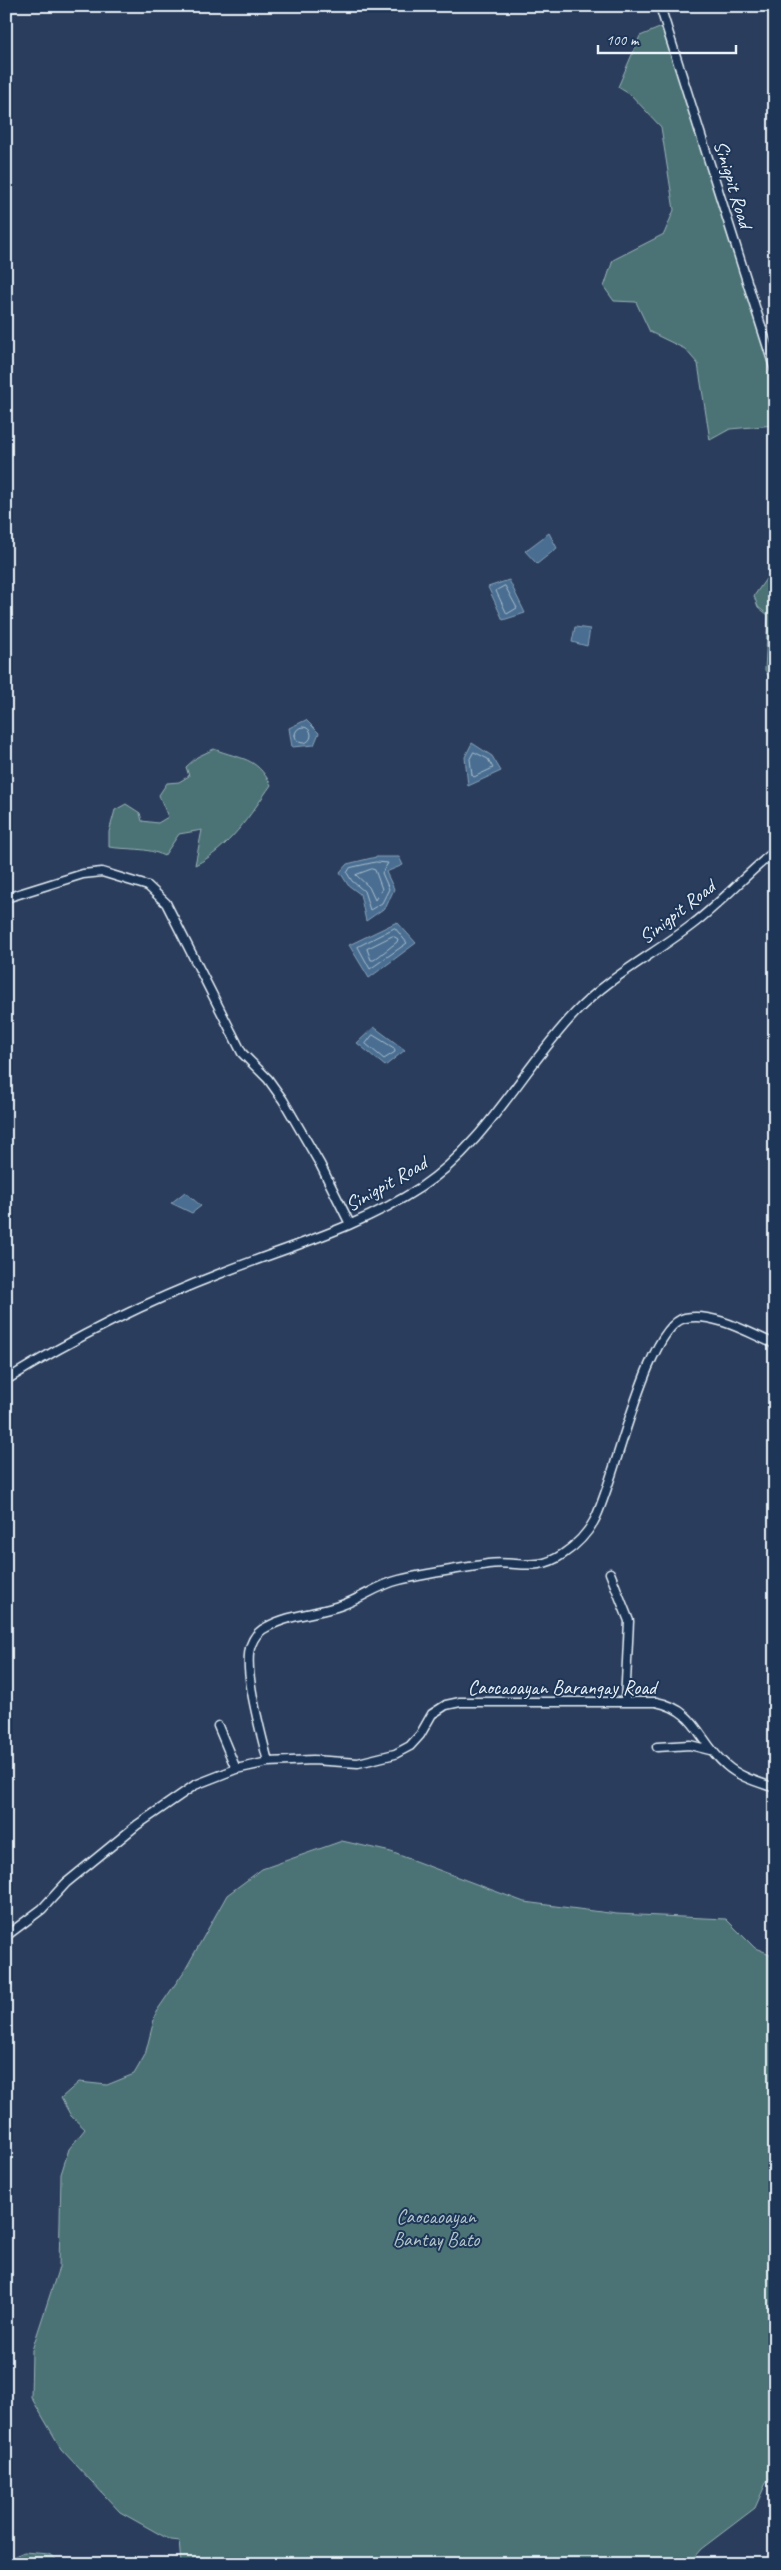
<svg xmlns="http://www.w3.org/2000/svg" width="781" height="2570" font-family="Caveat,sans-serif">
	<rect width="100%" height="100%" fill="#2b3d5c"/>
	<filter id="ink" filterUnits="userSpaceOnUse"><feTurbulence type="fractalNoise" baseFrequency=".02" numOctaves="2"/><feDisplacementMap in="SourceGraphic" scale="10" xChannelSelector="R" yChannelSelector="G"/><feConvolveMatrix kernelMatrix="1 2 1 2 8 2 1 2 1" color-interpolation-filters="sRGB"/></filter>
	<g filter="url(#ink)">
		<!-- built -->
		<path fill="#3c4762" d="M6,1307H11L12,1367L6,1371Z"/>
		<!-- green -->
		<path fill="#4c7376" stroke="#9ab2b7" d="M662,27L775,377V425L730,429L710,440L698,364L685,349L650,332L636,302L614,301L604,287L613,260L664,234L674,210L661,127L631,95L618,87L640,36Z
			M775,566V678L771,680L765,670L768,615L758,607L754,596Z
			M214,749C242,760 256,756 271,785C250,815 229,849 195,865L202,830L179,834L164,856C148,847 127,850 109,847V832L115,810L126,804L140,813L142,821L158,823L168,817L159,795L167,783L179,782L189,776L186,767L197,757Z
			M342,1841L391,1852L524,1902L617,1914L726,1919L755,1948L775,1956V2475L766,2483L755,2508L701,2549L688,2564H181L179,2541L170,2540L120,2512L62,2450L31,2397L32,2350L59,2267L61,2174L69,2149L85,2129L71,2116L61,2098L79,2082L107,2085L134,2074L145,2055L156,2012L185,1970L227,1895L262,1869Z
			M24,2552L49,2554L62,2564H6V2560Z"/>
		<!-- water -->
		<path fill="#4a6e91" stroke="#89a2ba" d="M549,533L557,548L537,564L525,551Z
			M509,580L525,613L503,620L488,587Z
			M575,627L590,629L587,646L572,642Z
			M306,720L319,733L314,745L292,747L289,728Z
			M472,743L492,756L501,771L468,786L465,757Z
			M376,857H399L403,865L386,872L394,889L386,907L366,921L360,894L348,885L340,872L347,864Z
			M397,922L416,943L369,978L349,945Z
			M374,1027L405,1050L385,1066L357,1043Z
			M185,1192L201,1206L192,1213L171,1203Z"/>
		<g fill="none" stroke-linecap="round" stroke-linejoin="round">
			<!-- shore -->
			<path stroke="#a9bdcf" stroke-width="1" d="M505,586L517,608L507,614L496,591Z
				M295 735a8 8 0 1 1 16 0a8 8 0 1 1-16 0Z
				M474,752L488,759L493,768L474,777L472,775L470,759Z
				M376,862L388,863L382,873L389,889L382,903L370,910L364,891L352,881L347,873L350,868Z
				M372,869L375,870L382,889L375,900L369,887L356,875Z
				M395,928L407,943L370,969L358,947Z
				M393,936L398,939L397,942L374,960H371L367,949Z
				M373,1035L394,1048L395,1052L384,1059L366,1044Z"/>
			<defs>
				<path id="street" d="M660,6L775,370
					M6,898L83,874L102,872L148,886L166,903L242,1053L268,1079L283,1100L320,1164L350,1224
					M6,1380C75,1337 148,1301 224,1272C291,1246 360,1227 421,1187C486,1144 522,1069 575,1013C611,975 652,956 693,924C722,902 746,874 775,851
					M610,1573L629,1621L625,1702
					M218,1726L236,1769
					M657,1747L690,1745L710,1750
					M268,1762C262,1736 242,1668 251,1645C254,1637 260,1630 267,1627C290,1614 318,1614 342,1605C362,1598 378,1585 399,1580C428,1573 458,1569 488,1564C516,1560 536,1573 563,1554C575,1546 587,1534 594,1521C614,1486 646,1326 685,1318C714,1312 749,1333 775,1344
					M6,1936L42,1909L66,1883L137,1825L195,1785L236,1769L268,1762L313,1760L358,1763L395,1754L410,1746L420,1735L432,1714L446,1705L460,1702H656C697,1710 698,1741 726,1765C739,1777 758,1782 775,1788"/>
			</defs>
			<!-- street casing -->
			<use href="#street" stroke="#e8f1f8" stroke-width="11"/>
			<!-- street -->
			<use href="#street" stroke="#1d3557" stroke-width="8"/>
		</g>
	</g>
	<g text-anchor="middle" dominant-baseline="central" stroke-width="4" stroke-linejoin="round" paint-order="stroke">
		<!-- street labels -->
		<g font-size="20" fill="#e8f1f8" stroke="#1d3557">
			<text transform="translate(733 184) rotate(73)">Sinigpit Road</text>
			<text transform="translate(677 912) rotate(-38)">Sinigpit Road</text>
			<text transform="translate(386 1184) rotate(-30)">Sinigpit Road</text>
			<text x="562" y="1687">Caocaoayan Barangay Road</text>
		</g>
		<!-- park labels -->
		<g font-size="20" fill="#b1c5ca" stroke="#1d3557">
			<text x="436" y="2216">Caocaoayan<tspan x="436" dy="23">Bantay Bato</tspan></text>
		</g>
	</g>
	<!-- margin -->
	<rect width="781" height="2570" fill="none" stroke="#1d3557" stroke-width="25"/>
	<rect x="12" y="12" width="756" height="2545" fill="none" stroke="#e8f1f8" stroke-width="2" filter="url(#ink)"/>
	<!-- scale -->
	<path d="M598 45v8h138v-8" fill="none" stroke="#e8f1f8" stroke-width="2.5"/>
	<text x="606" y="45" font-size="15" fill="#e8f1f8" stroke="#1d3557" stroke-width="4" paint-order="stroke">100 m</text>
</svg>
